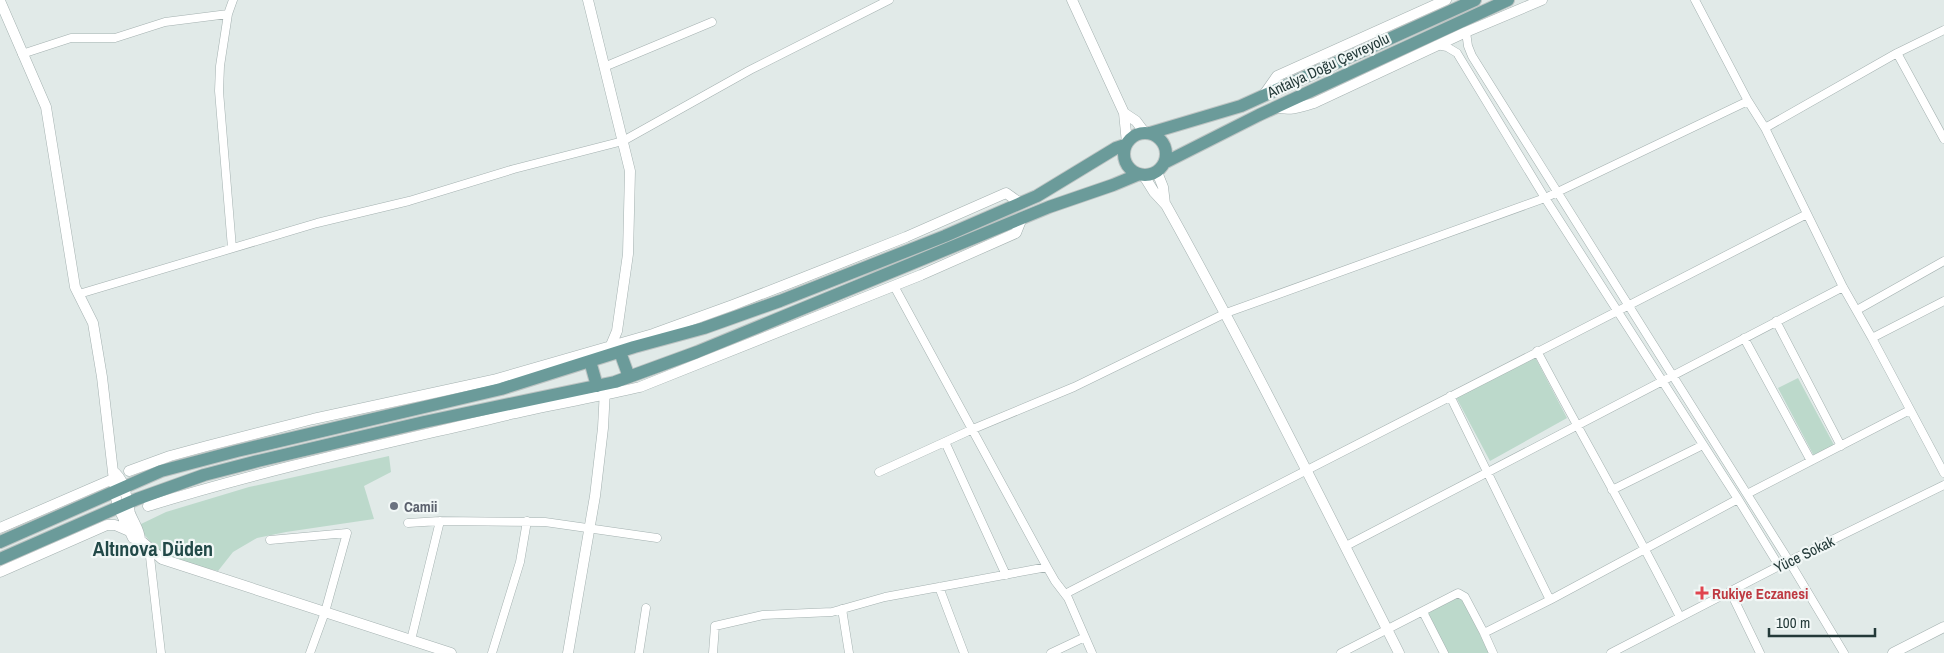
<svg xmlns="http://www.w3.org/2000/svg" width="1944" height="653" font-family="'Archivo Narrow',sans-serif">
	<rect width="100%" height="100%" fill="#e1eae8"/>
	<!-- green -->
	<path fill="#bcd9cb" d="M1535,357L1567,418L1490,461L1456,397Z
		M1798,378L1834,445L1814,456L1778,388Z
		M389,456L391,472L364,486L374,519L286,532L257,538L233,552L218,571L164,558L142,532L141,524L166,512L249,487Z
		M1458,596H1461L1489,653H1448L1428,613L1429,610Z"/>
	<g fill="none" stroke-linecap="round" stroke-linejoin="round">
		<defs>
			<path id="minor" d="M1695,0L1748,101L1765,128L1843,287L1872,338L1944,473
				M1466,32L1468,46L1472,56L1789,561L1844,653
				M1437,45L1447,47L1457,53L1545,198L1738,499L1779,566
				M1897,53L1944,30
				M22,54L71,38H115L165,22L228,14
				M604,67L712,22
				M1765,128L1897,53L1944,139
				M232,248L219,91L220,66L228,14L233,0
				M894,286L1047,567
				M79,294L317,223L409,201L514,169L623,141L750,70L889,0
				M1857,310L1944,261
				M1776,321L1841,446
				M1744,338L1811,461
				M1872,338L1944,301
				M1537,351C1584,440 1635,527 1680,617
				M1450,396L1550,600
				M945,442L1006,575
				M879,472L973,429L1074,387L1226,313L1545,198L1748,101
				M1612,490L1703,445
				M1747,494L1910,410
				M408,523L440,521L545,522L657,538
				M270,540L347,533L325,612L310,653
				M1346,546L1843,287
				M149,548L161,653
				M939,587L964,653
				M1730,591L1760,653
				M1065,594L1807,214
				M842,609L849,653
				M1423,612L1444,653
				M411,640L440,521
				M492,653L520,562L527,521
				M639,653L646,608
				M713,653L715,626L763,615L832,612L885,597L1047,567L1055,581L1068,598L1092,653
				M1051,653L1085,637
				M1341,653L1458,593L1465,597L1484,633
				M1493,653L1484,633L1550,600L1738,499
				M1611,653L1779,566L1944,485"/>
			<path id="tertiary" d="M588,0L630,171L628,254L617,331L609,350
				M1072,0L1124,113L1127,143
				M0,1L46,107L75,287L93,323L102,377L116,498L118,507L133,538L140,540L162,559L451,653
				M1263,96L1277,76L1446,0
				M1276,107C1290,111 1301,107 1314,103L1466,32L1542,0
				M1124,113L1136,121L1145,133
				M1157,172L1163,187L1165,204
				M1144,176L1154,192L1166,205C1248,352 1323,503 1399,653
				M113,471C126,481 126,498 130,513C133,522 140,530 140,540
				M129,471L170,456L207,446L313,419L493,380L653,334L733,305L795,281L906,237L1006,193L1020,203
				M148,506C267,469 389,443 511,414C554,404 597,397 640,387L921,275L1016,233L1022,218
				M0,528L113,479
				M0,572L107,525H115L129,531
				M568,653L595,496L603,428L605,389
				M1893,653L1944,627"/>
			<path id="primary" d="M1124 154a21 21 0 1 1 42 0a21 21 0 1 1-42 0Z
				M1150,133L1241,106L1475,0
				M1164,163L1259,115L1508,0
				M620,352L629,377
				M590,361L597,386
				M0,542L161,471L237,451L501,389L634,347L704,328L780,301L945,236L1037,196L1116,148L1125,145
				M0,559L137,499L204,475L258,461L424,422L615,382L697,352L1049,207L1113,185L1137,175"/>
		</defs>
		<!-- minor casing -->
		<use href="#minor" stroke="#a4b1b0" stroke-width="9"/>
		<!-- tertiary casing -->
		<use href="#tertiary" stroke="#a4b1b0" stroke-width="11"/>
		<!-- primary casing -->
		<use href="#primary" stroke="#bdc4c3" stroke-width="14"/>
		<!-- minor -->
		<use href="#minor" stroke="#fff" stroke-width="8"/>
		<!-- tertiary -->
		<use href="#tertiary" stroke="#fff" stroke-width="10"/>
		<!-- primary -->
		<use href="#primary" stroke="#6b9b9a" stroke-width="12"/>
	</g>
	<!-- markers -->
	<circle fill="#6b7280" stroke="#f1f7f6" stroke-width="2" cx="394" cy="506" r="5"/>
	<path fill="#e0444e" stroke="#f1f7f6" stroke-width="2" d="M1699.5 585.5h5v5h5v5h-5v5h-5v-5h-5v-5h5z"/>
	<g text-anchor="middle" dominant-baseline="central" stroke-width="4.5" stroke-linejoin="round" paint-order="stroke">
		<!-- street labels -->
		<g font-size="15" fill="#233938" stroke="#f1f7f6">
			<text transform="translate(1328 65) rotate(-25)">Antalya Doğu Çevreyolu</text>
			<text transform="translate(1804 554) rotate(-26)">Yüce Sokak</text>
		</g>
		<!-- worship labels -->
		<g font-size="15" font-weight="bold" fill="#5b616d" stroke="#f1f7f6" text-anchor="start">
			<text x="404" y="506">Camii</text>
		</g>
		<!-- health labels -->
		<g font-size="15" font-weight="bold" fill="#be3a42" stroke="#f1f7f6" text-anchor="start">
			<text x="1712" y="593">Rukiye Eczanesi</text>
		</g>
		<!-- district labels -->
		<g font-size="20" font-weight="bold" fill="#224948" stroke="#f1f7f6">
			<text x="153" y="548">Altınova Düden</text>
		</g>
	</g>
	<!-- scale -->
	<path d="M1769 628v8h106v-8" fill="none" stroke="#233938" stroke-width="2.5"/>
	<text x="1776" y="628" font-size="15" fill="#233938" stroke="#f1f7f6" stroke-width="4" paint-order="stroke">100 m</text>
</svg>
